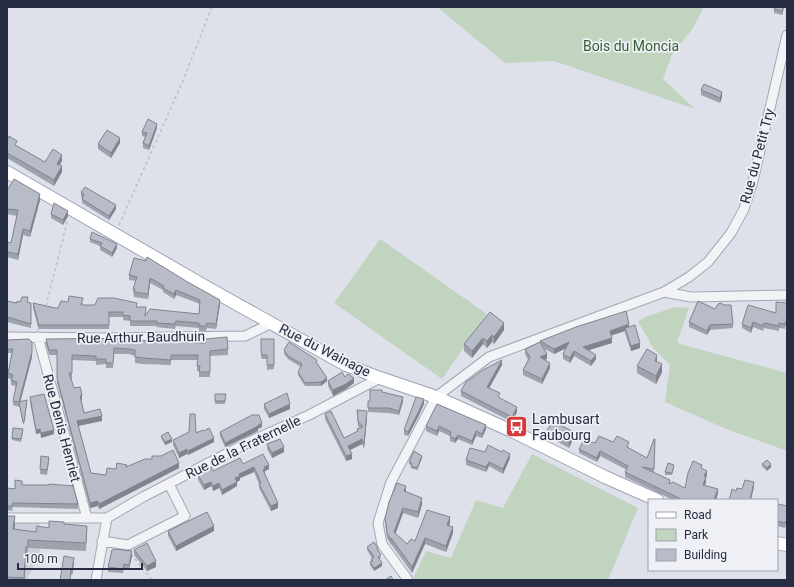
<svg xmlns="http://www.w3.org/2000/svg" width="794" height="587" font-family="Roboto,sans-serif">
	<rect width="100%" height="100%" fill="#dee1e9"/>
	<!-- built -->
	<path fill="#ccd0db" d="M39,520L40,552L27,580H7V521Z"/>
	<!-- green -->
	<path fill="#c1d4bf" d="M437,7H704L693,28L672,55L663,79L695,109L554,61L505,63Z
		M380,239L487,314L442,379L334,303Z
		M675,307L689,308L677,342L680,344L787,373V451L724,428L665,402L670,365L653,348L638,321L648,316Z
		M532,454L638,508L608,580H416L414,577L426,551L451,558L476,500L503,508Z"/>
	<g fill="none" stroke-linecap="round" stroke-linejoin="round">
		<defs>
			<path id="minor" d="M664,292L691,297L787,295
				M7,337L102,338L245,336L272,323
				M38,337L87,518
				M7,518H107
				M107,518L143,497L251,441L309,415L380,378
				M102,541L128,545L185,516L169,484
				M96,580L107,518
				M408,580L382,544L378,523L391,482L436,397L489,357L664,292L689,277L708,262L731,233L744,209L753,181L787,35"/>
			<path id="major" d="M7,172L208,288L346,365L380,378L436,397L514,432L605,477L657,500
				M777,543L787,545"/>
		</defs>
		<!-- minor casing -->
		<use href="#minor" stroke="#a3a7b3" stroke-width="11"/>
		<!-- major casing -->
		<use href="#major" stroke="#9da3b6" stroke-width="14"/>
		<!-- path -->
		<path stroke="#bcbfc8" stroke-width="1.5" stroke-dasharray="3 3" stroke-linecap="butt" d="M119,225L182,83L212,7
			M46,306L68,219
			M131,554L152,580"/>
		<!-- minor -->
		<use href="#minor" stroke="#f1f3f7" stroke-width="9"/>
		<!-- major -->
		<use href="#major" stroke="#fff" stroke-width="12"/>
	</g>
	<!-- wall -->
	<path fill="#9ea2ad" d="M784,7L782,15L774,13V9Z
		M701,90L722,97L720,103L701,95Z
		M157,128L149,150L143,148V143L145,137L142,136V132Z
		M7,137L17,146L45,162L62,161L59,165L62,172L54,186L7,158Z
		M120,143L111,158L98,149V144Z
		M7,189L40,200L30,237L23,235L18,260L7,257V242L11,243L17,216L7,214Z
		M81,192L116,209L109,220L82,203V197H81Z
		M51,214L68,216L63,225L51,218Z
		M90,239L117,248L112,257L100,250V246L90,242Z
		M134,258L220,304L216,329L207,328L206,331H199V328L176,326L175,329L156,327V326H130V321L123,320V317H109V329H39V331L33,308V303L55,308H58L68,302L83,303L82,305L137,307L146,312V315L199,314L200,304L176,295L174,299L163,292V290L150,283L148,299L134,297L133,289L136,281L129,280V275Z
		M7,301L17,303L20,302L31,303V328L7,322Z
		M787,303V327H785V329L779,328V331L764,328L763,331L753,327L751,333L742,328V324L776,313Z
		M689,322L733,324V328L710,330L707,335L689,327Z
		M629,327L640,348L631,351L625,333V331L611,335L612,343L589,350L596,359L591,366L574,356L570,363L563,359V354L566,348L554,354L543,348L547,359L545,360L550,368L542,384L523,375V370L528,360L525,354V349L540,342V341Z
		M504,330L494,344L492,342L487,348L483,344L472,358L464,351V344Z
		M46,339L141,340L153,342H178L228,349V355L210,356V377H199V371H197V360H171V365L143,364L135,363V356L129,354H114L113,368H106V364L96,365V361L72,360V379H71L74,388L82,400H81L84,413L102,421L78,426L91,473L106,475L116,469L127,466L179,468L99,509L98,506L90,508L57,383V355H49L46,344Z
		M261,339H274V369L267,370V359H262L261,356Z
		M7,340L32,357L20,402L27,403L24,424H23L19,404V407L13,405V401L16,386L11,385V379L8,378V373L12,353H7Z
		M284,350L317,363L327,381L321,386H305L298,375V372L301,367L288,359L284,354Z
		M657,362L662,372L656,384L637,373V366Z
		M502,365L489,388L500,398L517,412L512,422L461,396V391Z
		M345,377L354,383L346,389L333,396L328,386V381Z
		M215,394H226L225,404H215Z
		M30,397L54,434L41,438L40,433L36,434L30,402Z
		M370,401H403L399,415L389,413L368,412V408Z
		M264,404L290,409L269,418L264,409Z
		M424,404L418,417L408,436L404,435V430Z
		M357,410L367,416L364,449L362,444L350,450L352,459L346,461L325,419V414L344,438L357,432V429L360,428L358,426Z
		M426,426L486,429L482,438L476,436L472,445L458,439L455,443L450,441V436L439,431L437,436L426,431Z
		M262,427L258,429V431L225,447L220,436V432Z
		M547,431L574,437L569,448L547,436Z
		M23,432L21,442L12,440V438Z
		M196,433L214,442L188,455L187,454L179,458L173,445V440Z
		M161,436L172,442L165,445L161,438Z
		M655,439L654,473L670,483L685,488L702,469L707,475L706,477V482L705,485L718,493L716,500H717H673L625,477V472L627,470L600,456L597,462L579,453V449L613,442L629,447L628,448L647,458Z
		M267,444L284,452L272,458L267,449Z
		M485,452L510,458L503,474L489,466L486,472L466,465V460Z
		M41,456L49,462L47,475L40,474Z
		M422,458L417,470L411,468V465L409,464V462Z
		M243,464L269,469L265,471V473L264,474L278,508L271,511L259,488V484L254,472L240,478V480L237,482V486L222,495L219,488L213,491L211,486L204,490L198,480V475Z
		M762,464L771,467L767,471L762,466Z
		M674,467L672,475H665V472Z
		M70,475L78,504V509L13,507L12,511L7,510V488L15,489L22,485L72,486L70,480Z
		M406,492L422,504L418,518L403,513L395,534L407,544L415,541L450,523L449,525L453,533L446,552L425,544L412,573L391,544V545L387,538L386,530L385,519Z
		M777,506H787V525H786L785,528L777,526Z
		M7,516L15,524L14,530L36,532L64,524L87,534L86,551L28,548V555H26L25,580H7Z
		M168,531H214L176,551L168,536Z
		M367,547L378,550L381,558L379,559L382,566L374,571L370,565V562H371V559L372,558L367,550Z
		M134,550L156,567L147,571L134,555Z
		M132,556L129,569L124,568L123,573L108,572V567Z
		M74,563L72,575H71L60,580Z"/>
	<!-- shaded-wall -->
	<path fill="#81848d" d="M783,7H784L782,15V11Z
		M722,92V97L720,103V98Z
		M157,124V128L149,150V146Z
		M120,138V143L111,158V153Z
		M62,155V161L57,169V164Z
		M62,166V172L54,186V180Z
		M40,194V200L30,237V231Z
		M116,205V209L109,220V216Z
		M68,211V216L63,225V220Z
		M23,229V235L18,260V254Z
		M117,244V248L112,257V253Z
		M150,278V283L148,299V294Z
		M176,290V295L174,299V294Z
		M220,300V304L216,329V324Z
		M753,322V327L751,333V328Z
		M504,323V330L494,344V337Z
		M629,324V329L625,328V331L610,336V331Z
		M710,325V330L707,335V331Z
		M492,335V342L487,348V341Z
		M483,338V344L472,358V351Z
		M612,338V343L583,352V347Z
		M569,342V347L554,354V349Z
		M640,343V348L631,351V346Z
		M574,351V356L570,363V358Z
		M32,352V357L19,407V402Z
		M547,354V359L540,362V357Z
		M596,355V359L591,366V361Z
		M657,355V363L655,361Z
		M502,360V365L487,392V387Z
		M550,363V368L542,384V379Z
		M662,364V372L656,384V376Z
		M327,378V381L321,386V382Z
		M354,378V383L346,389L333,396V390Z
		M82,395V400L80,401V396Z
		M403,397V401L399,415V411Z
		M424,399V404L418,417L408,436V432Z
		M290,404V409L269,418V414Z
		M517,407V412L512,422V417Z
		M367,411V416L364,449V444Z
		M102,416V421L77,426V421Z
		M262,423V427L258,429V431L225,447V443Z
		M486,425V429L482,438V434Z
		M439,426V431L437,436V431Z
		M40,429V433L36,434V430Z
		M54,430V434L41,438V433Z
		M476,431V436L472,445V441Z
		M574,432V437L569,448V442Z
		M458,435V439L455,443V439Z
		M214,438V442L188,455V451Z
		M172,439V442L165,445V442Z
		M362,439V444L348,451V446Z
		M284,447V452L272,458V453Z
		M187,449V454L179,458V453Z
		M600,451V456L597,462V458Z
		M352,454V459L346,461V456Z
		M510,454V458L503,474V469Z
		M422,456V458L417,470V468Z
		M489,462V466L486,472V467Z
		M179,463V468L99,509V504Z
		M771,464V467L767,471V468Z
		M269,465V469L265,471V473L263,475V470L264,467Z
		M254,467V472L240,478V480L237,482V486L222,495V490L239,474Z
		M707,471V475L704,481V476Z
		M706,477V482L703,489V485Z
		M211,482V486L204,490V485Z
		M754,482V487L751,500H750Z
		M219,483V488L213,491V486Z
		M406,486V492L404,491Z
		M718,489V493L716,500H714Z
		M422,498V504L418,518V512Z
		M98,501V506L90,508V503Z
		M278,503V508L271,511V506Z
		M403,508V513L394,538V532Z
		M15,516V524L13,538V529Z
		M450,517V523L447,530V525Z
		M214,526V531L176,551V546Z
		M453,527V533L446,552V546Z
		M425,538V544L412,573V567Z
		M26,547V555L24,580V578Z
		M132,551V556L129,569V565Z
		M74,558V563L72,575V570Z
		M156,561V567L147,571V566Z
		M382,563V566L374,571V568Z"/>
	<!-- building -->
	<path fill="#b8bcc9" stroke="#81848d" d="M775,7H783L782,11L774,9Z
		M704,84L722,92L720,98L701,90Z
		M148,119L157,124L149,146L143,143L147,133L142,132Z
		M107,130L120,138L111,153L98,144Z
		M9,136L17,141L15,145L45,162L53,149L62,155L57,164L62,166L54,180L7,153V137L9,138Z
		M14,179L40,194L30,231L23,229L18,254L7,252V242L11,243L18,210L7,209V189H8Z
		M85,187L116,205L109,216L82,199L84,194L81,192Z
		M54,203L68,211L63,220L51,214Z
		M92,232L117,244L112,253L100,246L102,243L90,239Z
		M147,257L186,281L220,300L216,324L207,323L206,326H199V323L176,321L175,324L156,323L157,321H130V316L123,315V312H109V325H39V326L33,303L55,308H58L61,301L68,302L69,296L83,298L81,305H95L98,298H114L137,303L136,307H146L145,316L150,309L199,314L200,300L176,290L174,294L163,288L164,286L150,278L148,294L134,292L135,289H133L137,277L129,275L134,258L146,261Z
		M22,297H28L27,302L31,303V324L7,317V301L17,303V301L20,302Z
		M698,301L715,309L718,304L721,303L724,305H731L733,324L710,325L707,331L689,322Z
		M776,302L787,303V323L785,322V324L779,323V326L764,323L763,326L753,322L751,328L742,324L748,305L776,313Z
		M626,311L629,324L610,331L612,338L583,347L596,355L591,361L574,351L570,358L563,354L569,342L554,349L540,341L576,327Z
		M490,312L504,323L494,337L492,335L487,341L483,338L472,351L464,344Z
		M635,325L640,343L631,346L625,328Z
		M227,337L228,349L210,351V372H199L200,366H197L198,355H171V360L143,358L135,357V350L129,349L114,348L113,363H106V359H96V356L72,355V373H69L74,388L80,387L82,395L80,396L84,413L100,409L102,416L77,421L91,473L106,475L107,468L116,469L117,463L127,465L126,467L145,459H152V456H161L173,450L179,463L99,504L98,501L90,503L57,378V350H49L46,339L141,338V340L153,342L154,338H178V342L205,343V339Z
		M29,339L32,342V352L19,402L13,401L17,382L11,380L13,375L8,373L13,349H7V340Z
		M261,339H274V365H267V355H262L261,352Z
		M289,342L317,360L316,362L327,378L321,382L305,383L298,372L302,364L288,356L284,350Z
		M540,342L547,354L540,357L550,363L542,379L523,370L530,357L525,349Z
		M647,349L657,355L655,361L662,364L656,376L637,366Z
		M502,360L487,387L500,393L498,397L517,407L512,417L461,391L466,382L483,370Z
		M342,372L345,377L348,374L354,378L346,384L333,390L328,381Z
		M370,390H382V392L403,397L399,411L389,408H368V401H370Z
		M287,393L290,404L269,414L264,404Z
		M44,394L54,430L41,433L40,429L36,430L30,397Z
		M215,394H226L225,401H215Z
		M416,397L424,399L418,413L408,432L404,430Z
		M27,400L24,422H23L19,402Z
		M437,404L486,425L482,434L476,431L472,441L458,435L455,439L450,436L451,432L439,426L437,431L426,426Z
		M357,410L367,411L364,444L362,439L348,446L352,454L346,456L325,414L331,411L344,438L358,431L357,429L363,427L358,421Z
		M190,414H195L196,433L203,430L204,431L209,428L214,438L188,451L187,449L179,453L173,440L189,432Z
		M252,415H259L262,423L258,425V426L225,443L220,432Z
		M552,421L574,432L569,442L547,431Z
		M13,428L23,429L21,439L12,438Z
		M168,432L172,439L165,442L161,436Z
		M599,436L613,442L617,436L629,442L627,447L647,458L654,439H655L654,469L642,467L670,480L669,484L673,482L685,488L688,473L693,461L702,465L701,468L707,471L704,476L706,477L703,485L718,489L714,499L717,500H683L625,472L628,466L600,451L597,458L579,449L584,440L595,443Z
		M280,439L284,447L272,453L267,444Z
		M488,445L502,452L503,450L510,454L503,469L489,462L486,467L466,460L470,448L485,452Z
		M414,451L422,456L417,468L411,466L412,463L409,462Z
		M263,454L269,465L264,467L265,469L263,470L278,503L271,506L259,484L261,483L254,467L239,474L240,476L235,478L237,482L222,490L219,483L213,486L211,482L204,485L198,475L199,473L211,467L213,471L240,458L243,464Z
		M41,456L49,457L47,470L40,469Z
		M767,460L771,464L767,468L762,464Z
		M668,463L674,465L672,473L665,472Z
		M70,475L78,504L13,503L12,506H7V488L15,489V480L22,481V485H49V484L73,486Z
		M745,480L754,482L750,500H729L732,489L736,491L737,488L742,489Z
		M397,483L406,486L404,491L422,498L418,512L403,508L394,532L407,544L411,539L415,541L427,510L450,517L447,525L453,527L446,546L425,538L412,567L391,538V540L387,533L386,525L385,519L389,502Z
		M778,504L787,506V521H786L785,523L777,521V506Z
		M207,512L214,526L176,546L168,531Z
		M7,516H15L13,529L36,532L37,526L49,528V521L64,522V524L87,526L86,543L28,540V547H26L24,578L7,577Z
		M374,542L378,548L377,549L381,555L378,557L382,563L374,568L370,562L373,561L371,559L374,557L367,547Z
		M147,543L156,561L147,566L134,550Z
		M115,549L132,551L129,565L124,564L123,569L108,567L112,550Z
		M64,556L74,558L72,570H71L70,580H60Z
		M391,576L393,580H385Z"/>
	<!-- icons -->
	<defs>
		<symbol id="bus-square" viewBox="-11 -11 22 22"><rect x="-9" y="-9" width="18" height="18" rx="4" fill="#d73a3c" stroke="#eef0f6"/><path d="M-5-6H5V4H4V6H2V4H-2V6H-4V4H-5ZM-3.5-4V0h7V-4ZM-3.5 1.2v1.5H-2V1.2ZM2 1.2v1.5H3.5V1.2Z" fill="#fff"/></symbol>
	</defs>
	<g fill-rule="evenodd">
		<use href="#bus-square" x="504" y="414" width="25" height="25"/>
	</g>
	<g text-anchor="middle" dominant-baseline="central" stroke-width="3.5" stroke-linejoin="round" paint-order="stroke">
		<!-- park labels -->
		<g font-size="14" fill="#355e33" stroke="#eef0f6">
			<text x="631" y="46">Bois du Moncia</text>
		</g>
		<!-- street labels -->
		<g font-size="14" fill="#262c41" stroke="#eef0f6">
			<text transform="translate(757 156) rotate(-75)">Rue du Petit Try</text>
			<text transform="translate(141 337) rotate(-1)">Rue Arthur Baudhuin</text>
			<text transform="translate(325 350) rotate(27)">Rue du Wainage</text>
			<text transform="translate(62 428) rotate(75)">Rue Denis Henriet</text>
			<text transform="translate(243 447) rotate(-26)">Rue de la Fraternelle</text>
		</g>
		<!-- poi labels -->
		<g font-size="14" fill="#262c41" stroke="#eef0f6" text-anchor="start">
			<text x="532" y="419">Lambusart<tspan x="532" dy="16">Faubourg</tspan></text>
		</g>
	</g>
	<!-- border -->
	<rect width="794" height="587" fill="none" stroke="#262c41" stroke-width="16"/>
	<!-- legend -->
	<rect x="648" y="499" width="130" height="72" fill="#eef0f6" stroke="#9ea2ae"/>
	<rect x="656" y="512" width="20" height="6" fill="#ffffff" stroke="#9ea2ae"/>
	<text x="684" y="519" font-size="12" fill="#262c41">Road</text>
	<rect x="656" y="529" width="20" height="12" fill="#c1d4bf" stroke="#9ea2ae"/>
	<text x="684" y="539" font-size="12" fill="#262c41">Park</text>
	<rect x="656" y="549" width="20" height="12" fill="#b8bcc9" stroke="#9ea2ae"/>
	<text x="684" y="559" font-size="12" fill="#262c41">Building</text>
	<!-- scale -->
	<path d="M18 563v6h124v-6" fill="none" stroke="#262c41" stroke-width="2"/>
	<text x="24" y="563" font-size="12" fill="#262c41" stroke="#eef0f6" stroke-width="3" paint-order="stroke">100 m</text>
</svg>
